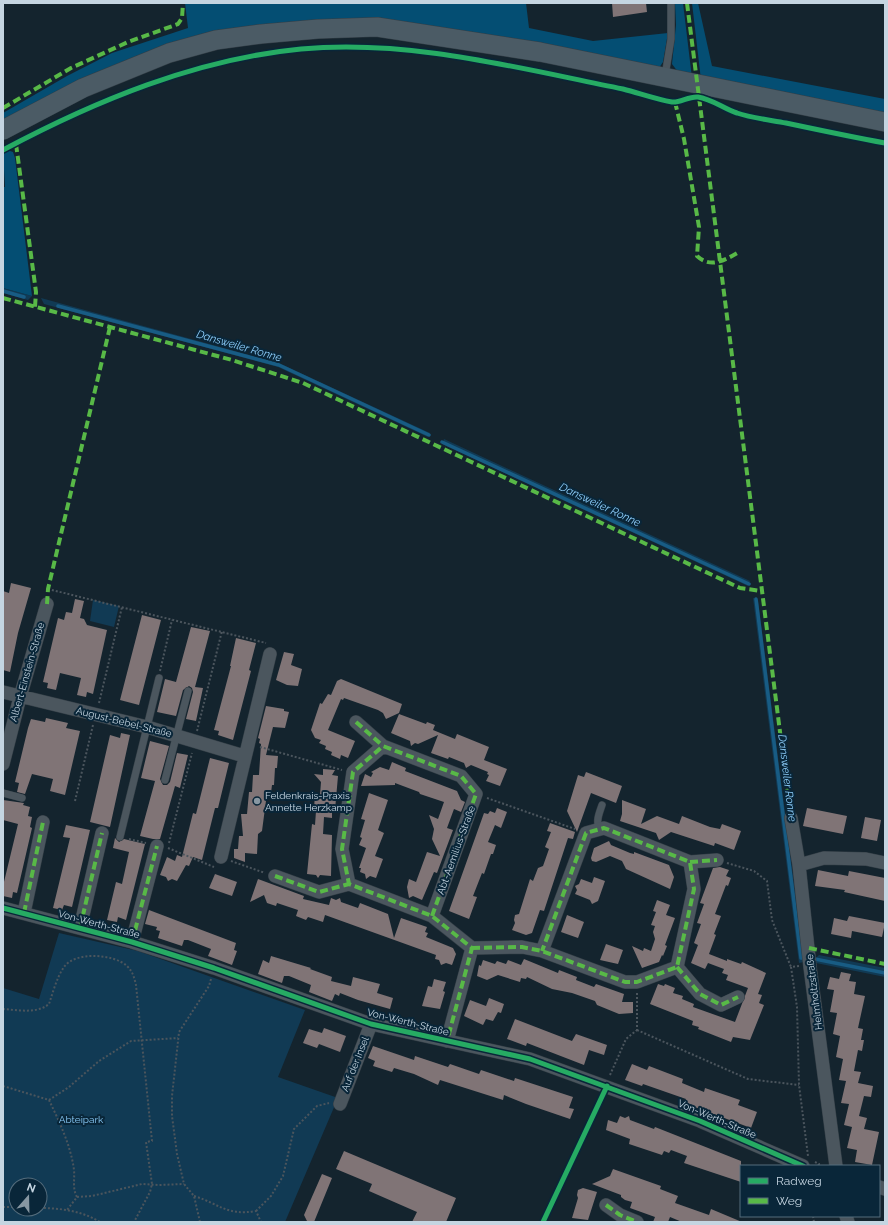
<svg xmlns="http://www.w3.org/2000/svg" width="888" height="1225" font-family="Raleway,sans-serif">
	<rect width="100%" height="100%" fill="#14242e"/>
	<!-- green -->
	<path fill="#113a54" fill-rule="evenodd" d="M3,288L32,296L28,300L3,293Z
		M41,298L279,363L430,433L428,437L278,367L44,304Z
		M444,439L750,581L748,586L442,444Z
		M753,598L758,600L804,962L799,963Z
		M93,600L119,606L114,627L90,621Z
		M59,933L138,951L305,1010L278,1077L338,1098L285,1222H3V988L39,999ZM16,1185H40V1209H16Z
		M819,955L885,968V977L816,963L815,959Z"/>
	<!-- forest -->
	<path fill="#044e73" d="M185,3H526L529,28L593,41L668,33L663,62L659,68L453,29L264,25L3,122V113L67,76L112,53L188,28Z
		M675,3H683L692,78L678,72L672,64L676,25Z
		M692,3H698L712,66L885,99V116L701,80Z
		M7,150L13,152L15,158L32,296L3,288V187H5L3,152Z"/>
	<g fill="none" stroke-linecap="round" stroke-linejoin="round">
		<!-- stream -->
		<path stroke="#185c84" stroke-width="3.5" d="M3,291L24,297
			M58,306L279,365L429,435
			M442,442L749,584
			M756,599L801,958H804
			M815,959L885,973"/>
	</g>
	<!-- building -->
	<path fill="#807476" d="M612,3H646L647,12L613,17Z
		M11,583L31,588L18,633L10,672L3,670V591L9,593Z
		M75,599L84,601L80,618L84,619L87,625L107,630L93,694L87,692L86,697L77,695L81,678L60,673L56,690L47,688L48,683L43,682L58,618L64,620L66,612L72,613Z
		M142,615L161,620L139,705L120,700Z
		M191,627L210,631L195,687L203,688L196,721L186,719L193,692L192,688L189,686L183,690L176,716L157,712L165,679L176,682Z
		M236,638L256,643L249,670L251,671L233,740L218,735L219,731L214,730L231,666H230Z
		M284,652L294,654L291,665L302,669L298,686L287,685L276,680Z
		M341,679L402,704L399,713L386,719L383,713L378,710L344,698L343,700L341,699L328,730L355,741L348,758L341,755L340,759L331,755L332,752L325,749L326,746L319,743L321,740L315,738L311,730L320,703L322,704L328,694L331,695L337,681Z
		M266,706L284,709V711L289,712L285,728L273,727L266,755L278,756L277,768H275L274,785H272L271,793H267L262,831L258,834L257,854L245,853V862L234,858V849H238L239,836H243L241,814H247L249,792H252L253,775H259L261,744L259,743L260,739L258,738Z
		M399,714L426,724L427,722L435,725L433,730L455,739L457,734L489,747L484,760L507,769L500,786L486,781L489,775L487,774L488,772L471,765L466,768L464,763L449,757L448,759L431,753L438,735L418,744L415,743L411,746L410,741L391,733Z
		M46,718L68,723L66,728L80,731L65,795L50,791L53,779L32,774L25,794L17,792L19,783L15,782L28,728L31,719L45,722Z
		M121,733L130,735L110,827L90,822L110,735L120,738Z
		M150,741L169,746L160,779L163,785H167L170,782L177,753L188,755L180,788L175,786L160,839H153L140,836L155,781L141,778Z
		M210,758L229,763L218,808H215L202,860L193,857L189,866L186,865L177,881L172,879L168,881L166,877L160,875L167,857L175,861L177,855L182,857L193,813L196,814Z
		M392,762L406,768L405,771L457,791L461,800L465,802L461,812L454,809L447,828L453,830L437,873L434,872L422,900L413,896L409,898L407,887L409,879L416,882L427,852L440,856L432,839L434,829L429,815L438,819L444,802L420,794L419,792L395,783V785L361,786L365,774L371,777L373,773L371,772L380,767L389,770Z
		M323,769L335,770L332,775L338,776L335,810H332V818L324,817L323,834L332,835L331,876L320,875L318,878L316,875L307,874L312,824L315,825L316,811L314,809L315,794L320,795L321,782L314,774L323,775Z
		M586,772L622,786L616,803L591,793L577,832L567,811L578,775L584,777Z
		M369,793L388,800L378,830L384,833L375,856L383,859L376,878L370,876L366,879L365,874L360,872L361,868H359L366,848L359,845L362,838L360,837L365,820L361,819Z
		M3,800L24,803L23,805L30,807L28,816L32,817L30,827L32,828L17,893L13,892L12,898L3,896V886L18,824L3,820Z
		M622,800L646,809L641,824L657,816L679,824L682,816L710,827L720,829L722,824L741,831L734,850L715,843L714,846L671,832L659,840L656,833L620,821L622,814Z
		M497,808L507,812L501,828L495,825L488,842L496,845L493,854H491L484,874L482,873L473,896L477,897L469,919L449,911L484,813L488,814L490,811L495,813Z
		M807,808L847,816L843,834L803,826Z
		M865,817L881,820L877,841L861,838Z
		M550,823L575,832L573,839L568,838L544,911L540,910L532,933L526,935L512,930L515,923L514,920L515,915L519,914L530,879L533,881L538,868L543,866L549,849L545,847L551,832L547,831Z
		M66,825L90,830L72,907L64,905L62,910L53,908L70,838L63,837Z
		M115,838L119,842L124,839L145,844L126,920L118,917L117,922L107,920L116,882L122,884L129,852L113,848Z
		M609,841L611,845L630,853L634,854V852L669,865L674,877L670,889L626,869L622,861L610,856L596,862L592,861L591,858L594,848Z
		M720,867L729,870L726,876L731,878L728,886L726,885L715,914L721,916L714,934L716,935L709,954L727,961V959L741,964L742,962L766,973L758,994L762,995L759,1003L764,1005L750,1040L733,1037L731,1042L698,1029L699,1027L692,1025L693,1021L650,1004L658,984L664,986L665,984L675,988L673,993L683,996L682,999L694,1004L693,1007L735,1022L748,988L726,980L728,975L722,973L724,969L708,963L705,969L691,963L698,945L694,943L701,924L697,923L704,904L700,903L713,868Z
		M818,870L848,876L849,871L885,878V901L844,892L845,890L815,886Z
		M215,874L237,882L232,896L209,888Z
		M594,877L605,881L598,901L592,904L590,900L575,894L577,890L575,886L579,884L581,879L592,883Z
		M258,879L304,896L303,899L329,905L331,898L336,900L340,898L341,902L358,908L360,903L388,914L394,938L401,918L427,927L425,932L428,933L426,937L453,948L456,954L452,965L446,963L441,965L439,960L435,959L436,955L325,915L323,922L308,917L306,920L296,916L298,910L277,903L276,906L267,903L264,895L250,902Z
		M657,900L670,905L666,915L675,918L665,945L667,946L663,956L662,955L659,962L642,968L632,946L643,951L644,948L651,951L655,939L653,932L655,926L651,925L656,912L653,911Z
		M149,910L236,943L234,950L237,951L232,965L208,956L211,949L188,940H184L182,946L158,938L160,931L156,930L157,927L145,924Z
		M567,915L584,922L578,938L561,932Z
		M849,916L885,923L882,937L852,931L851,938L831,934L834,918L847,921Z
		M606,944L623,950L618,964L600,960Z
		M271,956L311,968L310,969L332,977L331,981L351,986L353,977L380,984L377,993L393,998L390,1009L358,1000L340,993L339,996L335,994L332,1001L309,992L311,985L289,976H284L282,983L258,974L263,960L269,963Z
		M524,959L558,973L559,970L577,977L576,980L594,987L596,984L624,994L622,1002H633V1013L619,1014L597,1005L595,1001L572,993L552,989L527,977L526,979L521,978L520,982L498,975L487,980L477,976L479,965L481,966L483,960L495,964L497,961L506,964L508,960L521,965Z
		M841,972L851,974L849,981L856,982L854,994L865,996L858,1028L863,1029L861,1040H864L862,1051L858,1050L854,1071L861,1072L858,1083L873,1086L871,1097L864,1096L859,1116L867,1118L864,1129L879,1132L872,1165L855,1162L857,1150L847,1148L852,1127L844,1125L849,1104L841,1103L846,1081L839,1080L843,1059L836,1057L840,1036L833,1034L837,1013L830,1012L834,990L827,989L830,977L839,979Z
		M434,979L446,982L443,991L445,992L440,1009L422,1006L428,986L432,987Z
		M489,998L504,1004L501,1013L498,1012L493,1021L486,1019L483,1025L464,1016L470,1000L486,1006Z
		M515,1019L572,1041L576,1034L607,1045L604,1055L589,1050L584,1065L527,1043L526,1046L507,1039Z
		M324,1028L346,1036L340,1052L319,1044L317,1048L303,1043L309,1029L322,1033Z
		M373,1046L414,1060L415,1056L448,1067L450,1064L479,1074L481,1070L514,1081L515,1078L573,1097L569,1108L574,1109L570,1119L526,1104L504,1095L503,1100L440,1080L438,1085L414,1074L394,1068L392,1072L373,1066L375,1061L368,1058Z
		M632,1064L647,1070L649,1066L683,1079L682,1083L704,1092L705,1088L740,1100L738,1105L757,1112L751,1128L684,1103L686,1099L643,1084L642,1086L625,1080Z
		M620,1116L625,1118L629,1116L630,1120L654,1129L655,1127L741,1161V1182L684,1163L687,1156L671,1150L669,1153L664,1151L662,1155L629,1144L630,1139L606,1130L608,1120L617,1123Z
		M344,1151L456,1198L446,1222H412L417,1212L369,1191L372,1184L336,1169Z
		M613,1169L661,1186L660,1189L678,1196L675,1203L709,1215L711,1209L742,1222H682L670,1217L668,1222H653L655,1217L630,1208L632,1202L625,1200L621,1197V1195L592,1184L610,1176Z
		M322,1174L332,1178L314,1222H310L307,1221L304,1215Z
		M583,1188L597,1192L588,1220L572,1218L578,1198L577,1195L578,1190Z"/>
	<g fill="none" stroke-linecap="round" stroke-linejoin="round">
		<defs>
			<path id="lane" d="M665,76L671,39V3
				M165,780L188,691
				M3,793L22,798
				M599,829C596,820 599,814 602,805
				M120,837L159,678"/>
			<path id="street" d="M3,692L147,727L244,756
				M356,722L383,746
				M3,764L20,697L47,604
				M791,818L799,865L810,967L836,1166
				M221,857L270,654
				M690,862L717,860
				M799,865L824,858L866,859L885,863
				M275,876L319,892L349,884
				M3,908L132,942L214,968L371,1024L530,1059L700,1121L803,1166
				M24,913L43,822
				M432,916L476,794L461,776L383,746L353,772L342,849L349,884L432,916L472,948L447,1041
				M80,928L102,833
				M132,942L157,846
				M472,948L522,947L542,951L625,982H637L677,967L694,889L690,862L604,828L586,833L542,951
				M677,967L700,994L721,1005L738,997
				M340,1104L371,1024
				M879,1187L885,1189
				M606,1205L620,1215L637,1222
				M846,1216L848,1222"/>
			<path id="secondary" d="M3,130L83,88L169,53L216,40L261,34L318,29L377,27L540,52L885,122"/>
		</defs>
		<!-- lane casing -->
		<use href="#lane" stroke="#333e46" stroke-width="8"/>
		<!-- street casing -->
		<use href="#street" stroke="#333e46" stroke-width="14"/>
		<!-- secondary casing -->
		<use href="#secondary" stroke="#333e46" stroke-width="20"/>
		<!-- path -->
		<path stroke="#4b555d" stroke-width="2" stroke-dasharray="2 2" stroke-linecap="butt" d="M48,589L266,643
			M160,671L172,620
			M99,703L122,607
			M197,731L222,631
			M260,747L342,770
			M487,798L575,829
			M75,801L93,725
			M129,839L146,843
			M169,843L192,753
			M168,848L214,867
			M231,861L265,873
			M727,863L754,871L767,881L772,920L791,967
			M799,966L791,967L797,1007L799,1085L808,1156
			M637,993V1030
			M3,1009C18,1010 37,1014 49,1004C53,992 57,977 64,967C75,951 114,954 127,966C133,972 134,977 136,985L152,1141L146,1142L152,1184L150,1192L134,1222
			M637,1030L748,1079L799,1085
			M610,1075L626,1039L637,1030
			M3,1086L49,1100L69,1087L99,1061L131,1041L178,1038
			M49,1100C59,1121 71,1146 74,1170C75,1179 72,1188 77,1197L67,1210
			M815,1162L819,1164L818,1166
			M194,1196C220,1204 226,1216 256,1211L261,1222
			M77,1197L92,1196L142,1184L159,1185L184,1184
			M3,1207H16
			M40,1208C60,1208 82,1211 100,1222
			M256,1211L271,1196L283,1176L294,1129L317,1106L329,1103
			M813,1216L814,1222
			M200,1222L194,1196L184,1184L177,1154L172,1116V1096L179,1032L209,986L211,979"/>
		<!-- lane -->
		<use href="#lane" stroke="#4b565e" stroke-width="7"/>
		<!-- street -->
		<use href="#street" stroke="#4b565e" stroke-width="13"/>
		<!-- secondary -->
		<use href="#secondary" stroke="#4b5b65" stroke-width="19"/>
		<!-- quiet -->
		<path stroke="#58b947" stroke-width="4" stroke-dasharray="8 4" stroke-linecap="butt" d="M687,3L791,818
			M675,102L684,139L699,227L697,256C711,269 725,260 739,252
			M3,108L71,68L128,42L178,24L182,18L183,3
			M16,144L36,292L35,307
			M3,298L232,360L303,383L740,588L761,591
			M47,604L48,589L110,327
			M356,722L383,746
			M690,862L717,860
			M275,876L319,892L349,884
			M24,913L43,822
			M432,916L476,794L461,776L383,746L353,772L342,849L349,884L432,916L472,948L447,1041
			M80,928L102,833
			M132,942L157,846
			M472,948L522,947L542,951L625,982H637L677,967L694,889L690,862L604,828L586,833L542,951
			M809,948L885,964
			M677,967L700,994L721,1005L738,997
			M606,1205L620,1215L637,1222"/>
		<defs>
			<path id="cycleway" d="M3,150C95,101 196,59 301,49C410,39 517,68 623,89C639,93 655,99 672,102C680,103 689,96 698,97C712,99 724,109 737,113C752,118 770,120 786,123C819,130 852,137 885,143
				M3,908L132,942L214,968L371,1024L530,1059L700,1121L803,1166
				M543,1222L607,1086"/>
		</defs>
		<!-- cycleway casing -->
		<use href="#cycleway" stroke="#092639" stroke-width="8"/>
		<!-- cycleway -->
		<use href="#cycleway" stroke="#26ab63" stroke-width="5"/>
	</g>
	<!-- markers -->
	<circle fill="#8797a2" stroke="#092639" stroke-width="1.5" cx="257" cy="801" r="4"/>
	<g text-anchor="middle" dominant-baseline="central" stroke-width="4" stroke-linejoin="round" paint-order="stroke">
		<!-- street labels -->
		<g font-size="10" fill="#c5d5e1" stroke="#092639">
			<text transform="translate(27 672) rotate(-74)">Albert-Einstein-Straße</text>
			<text transform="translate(124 722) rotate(14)">August-Bebel-Straße</text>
			<text transform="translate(456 850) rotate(-70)">Abt-Aemilius-Straße</text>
			<text transform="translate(99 924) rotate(15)">Von-Werth-Straße</text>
			<text transform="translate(814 992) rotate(-97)">Helmholtzstraße</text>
			<text transform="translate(408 1022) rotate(14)">Von-Werth-Straße</text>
			<text transform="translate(355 1064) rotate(-68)">Auf der Insel</text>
			<text transform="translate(717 1119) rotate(23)">Von-Werth-Straße</text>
		</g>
		<!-- poi labels -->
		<g font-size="10" fill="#c5d5e1" stroke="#092639" text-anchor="start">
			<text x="265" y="795">Feldenkrais-Praxis<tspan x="265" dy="12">Annette Herzkamp</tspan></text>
		</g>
		<!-- park labels -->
		<g font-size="10" fill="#88c8f5" stroke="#092639">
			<text x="81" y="1119">Abteipark</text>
		</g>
		<!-- water labels -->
		<g font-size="11" font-style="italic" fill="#8dcdfa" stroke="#092639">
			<text transform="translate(239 346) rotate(16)">Dansweiler Ronne</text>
			<text transform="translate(600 505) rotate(25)">Dansweiler Ronne</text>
			<text transform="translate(787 778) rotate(83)">Dansweiler Ronne</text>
		</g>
	</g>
	<!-- border -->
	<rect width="888" height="1225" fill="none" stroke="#c5d5e1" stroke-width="8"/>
	<!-- legend -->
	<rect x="740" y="1165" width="140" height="52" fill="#092639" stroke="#546c7c"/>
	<rect x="748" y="1178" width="20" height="6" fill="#26ab63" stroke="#546c7c"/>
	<text x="776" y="1185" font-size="12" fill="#c5d5e1">Radweg</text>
	<rect x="748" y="1198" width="20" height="6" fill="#58b947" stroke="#546c7c"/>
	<text x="776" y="1205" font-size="12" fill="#c5d5e1">Weg</text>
	<!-- north arrow -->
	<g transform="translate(28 1197) rotate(20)"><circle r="19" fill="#092639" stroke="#546c7c"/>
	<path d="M0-3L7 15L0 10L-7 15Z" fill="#8797a2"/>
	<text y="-6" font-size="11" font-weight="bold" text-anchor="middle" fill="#c5d5e1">N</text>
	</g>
</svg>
